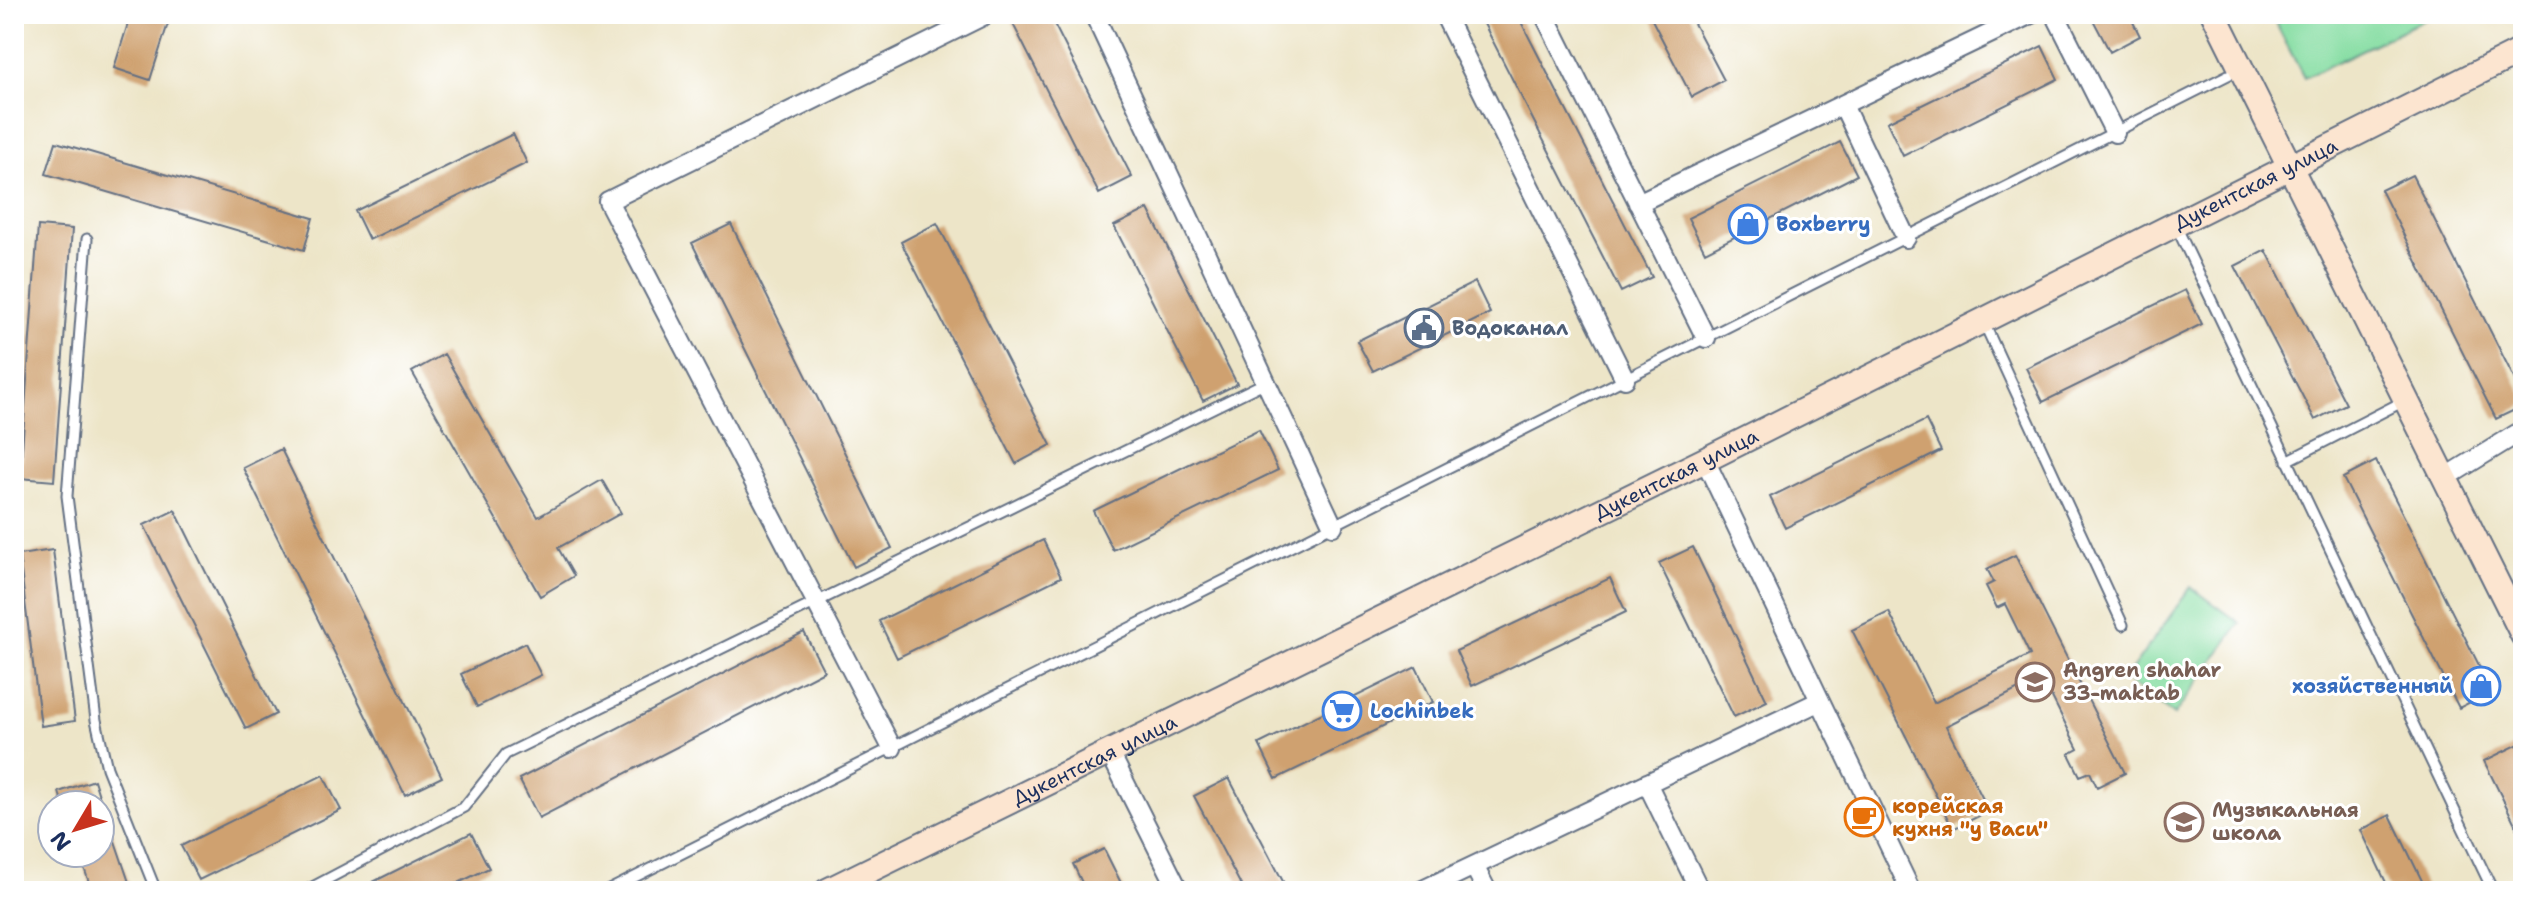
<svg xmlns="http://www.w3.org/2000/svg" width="2537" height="905" font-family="'Shantell Sans',sans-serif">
	<rect width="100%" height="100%" fill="#fff"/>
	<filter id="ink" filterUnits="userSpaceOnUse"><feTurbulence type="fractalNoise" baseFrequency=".0125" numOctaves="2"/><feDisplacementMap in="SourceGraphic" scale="16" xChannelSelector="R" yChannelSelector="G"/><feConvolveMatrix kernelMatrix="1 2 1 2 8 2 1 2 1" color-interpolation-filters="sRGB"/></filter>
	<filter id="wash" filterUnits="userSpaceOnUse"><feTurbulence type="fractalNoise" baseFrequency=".006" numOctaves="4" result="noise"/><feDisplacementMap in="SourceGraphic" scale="32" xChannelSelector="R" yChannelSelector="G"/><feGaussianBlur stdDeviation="1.8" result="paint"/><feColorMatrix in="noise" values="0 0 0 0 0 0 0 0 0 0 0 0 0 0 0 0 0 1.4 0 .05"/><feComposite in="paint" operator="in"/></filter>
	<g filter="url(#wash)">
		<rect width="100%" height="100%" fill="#ede5c8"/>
		<!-- green -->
		<path fill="#85dda2" stroke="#508680" stroke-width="2" d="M2271,14H2436L2304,78Z
			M2191,587L2240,623L2174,715L2125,679Z"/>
		<g id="blocks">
			<!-- building -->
			<path fill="#cfa16f" d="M131,14H171L150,80L114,68Z
				M1023,14H1049L1132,177L1099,194L1011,20Z
				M1479,14H1517L1652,277L1621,292Z
				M1649,14H1689L1724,80L1692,97Z
				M2090,14H2129L2140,36L2110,52Z
				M2042,46L2058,79L1903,156L1887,122Z
				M513,134L527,163L369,240L355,211Z
				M56,142L313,218L304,250L46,174Z
				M1840,142L1857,175L1705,252L1688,218Z
				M2412,175L2523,396V406L2496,419L2381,190Z
				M1148,209L1237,384L1203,401L1114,226Z
				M937,223L1051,445L1016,464L901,242Z
				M731,224L892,548L854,567L692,243Z
				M38,226L72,229L54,481L20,478Z
				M2266,250L2346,404L2315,420L2235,266Z
				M1475,282L1490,313L1373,371L1357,341Z
				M2185,290L2202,324L2043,402L2026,368Z
				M444,354L538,517L602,480L621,513L558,548L574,576L540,596L412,372Z
				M1926,420L1941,451L1785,528L1770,497Z
				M1259,430L1278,470L1113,550L1093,511Z
				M281,449L442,777L405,795L243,468Z
				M2376,461L2492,691L2459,708L2343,478Z
				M175,510L276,714L246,729L144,525Z
				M1043,540L1061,577L897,658L879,621Z
				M1693,547L1767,701L1734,717L1659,563Z
				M53,550L75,721L41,726L19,555Z
				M2015,555L2125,773L2097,787L2090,772L2080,776L2069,754L2078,749L2042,677L1946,726L1989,811L1953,829L1852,630L1889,612L1934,703L2030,655L2005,604L1997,608L1986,586L1994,582L1987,569Z
				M1610,578L1626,612L1472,686L1456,651Z
				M804,632L824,671L539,818L519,779Z
				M525,643L541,675L477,707L461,674Z
				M1416,667L1433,702L1276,779L1259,744Z
				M2523,742V840L2484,761Z
				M323,775L341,810L199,880L181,846Z
				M1229,778L1288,891H1244L1194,796Z
				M94,780L102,805H63L59,792Z
				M103,806L132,891H92L79,853H100Z
				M2390,815L2427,891H2390L2361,830Z
				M471,833L489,868L442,891H355Z
				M1104,849L1125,891H1086L1073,864Z"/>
		</g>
	</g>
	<g filter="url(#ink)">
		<use href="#blocks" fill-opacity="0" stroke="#646f83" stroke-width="2"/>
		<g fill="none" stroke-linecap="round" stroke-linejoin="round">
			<defs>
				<path id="lane" d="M2176,226L2493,891
					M87,239L67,496L96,720L107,768L156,891
					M1984,323L2123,625
					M2287,461L2404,401
					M305,891L464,807L506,754L1266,382
					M607,891L2240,69"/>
				<path id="street" d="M1094,14L1333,526
					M1444,14L1625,379
					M1544,14L1706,338
					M2055,14L2115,133
					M1843,105L1906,238
					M1638,203L2031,14
					M1705,460L1911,891
					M2445,478L2523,430
					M892,748L608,201L987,14
					M1109,751L1179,891
					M1647,783L1700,891
					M1474,866L1487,891
					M1421,891L1820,701"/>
				<g id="secondary">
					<path d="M2214,14L2523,635"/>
					<path id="s1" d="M827,891L1705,460L2523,50"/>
				</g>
			</defs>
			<!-- lane casing -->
			<use href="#lane" stroke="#646f83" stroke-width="13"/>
			<!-- street casing -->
			<use href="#street" stroke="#646f83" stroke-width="22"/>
			<!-- secondary casing -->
			<use href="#secondary" stroke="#646f83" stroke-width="28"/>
			<!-- lane -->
			<use href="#lane" stroke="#fff" stroke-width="9"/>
			<!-- street -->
			<use href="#street" stroke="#fff" stroke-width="18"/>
			<!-- secondary -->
			<use href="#secondary" stroke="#fce5d0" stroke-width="24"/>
		</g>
	</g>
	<!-- icons -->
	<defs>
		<symbol id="shop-ring" viewBox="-11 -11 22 22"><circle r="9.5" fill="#fff" stroke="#3f7fe0" stroke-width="1.5"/><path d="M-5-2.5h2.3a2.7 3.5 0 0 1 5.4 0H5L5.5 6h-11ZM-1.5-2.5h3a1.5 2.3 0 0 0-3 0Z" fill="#3f7fe0"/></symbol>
		<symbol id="civic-ring" viewBox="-11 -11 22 22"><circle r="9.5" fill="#fff" stroke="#5c6f8a" stroke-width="1.5"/><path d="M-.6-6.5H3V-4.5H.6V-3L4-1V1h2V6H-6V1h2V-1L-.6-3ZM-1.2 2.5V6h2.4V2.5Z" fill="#5c6f8a"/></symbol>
		<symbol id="school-ring" viewBox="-11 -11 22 22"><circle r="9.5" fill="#fff" stroke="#8d6e63" stroke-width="1.5"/><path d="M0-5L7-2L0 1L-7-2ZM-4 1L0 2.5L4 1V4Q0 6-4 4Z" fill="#8d6e63"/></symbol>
		<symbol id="supermarket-ring" viewBox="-11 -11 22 22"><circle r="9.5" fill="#fff" stroke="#3f7fe0" stroke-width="1.5"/><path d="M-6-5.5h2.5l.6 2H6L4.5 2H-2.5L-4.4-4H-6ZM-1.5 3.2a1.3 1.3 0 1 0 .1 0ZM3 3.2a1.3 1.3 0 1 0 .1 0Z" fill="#3f7fe0"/></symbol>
		<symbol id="cafe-ring" viewBox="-11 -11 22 22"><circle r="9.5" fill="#fff" stroke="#e8710a" stroke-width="1.5"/><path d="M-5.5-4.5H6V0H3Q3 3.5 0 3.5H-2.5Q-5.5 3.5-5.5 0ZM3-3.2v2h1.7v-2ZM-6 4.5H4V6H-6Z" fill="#e8710a"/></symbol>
	</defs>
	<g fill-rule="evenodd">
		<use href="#shop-ring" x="1726" y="202" width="44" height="44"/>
		<use href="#civic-ring" x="1402" y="306" width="44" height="44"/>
		<use href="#school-ring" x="2013" y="660" width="44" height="44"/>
		<use href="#shop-ring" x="2459" y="664" width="44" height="44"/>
		<use href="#supermarket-ring" x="1320" y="689" width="44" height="44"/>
		<use href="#cafe-ring" x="1842" y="795" width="44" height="44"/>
		<use href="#school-ring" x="2162" y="800" width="44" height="44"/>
	</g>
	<g text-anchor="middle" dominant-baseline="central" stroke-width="6" stroke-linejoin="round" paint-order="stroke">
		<!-- street labels -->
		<g font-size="20" fill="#1b2f5e" stroke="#fff">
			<text stroke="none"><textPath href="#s1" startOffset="1594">Дукентская улица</textPath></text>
			<text stroke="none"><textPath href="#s1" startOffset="946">Дукентская улица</textPath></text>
			<text stroke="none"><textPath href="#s1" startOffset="298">Дукентская улица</textPath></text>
		</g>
		<!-- shop labels -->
		<g font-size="20" font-weight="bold" fill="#366cbe" stroke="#fff" text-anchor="start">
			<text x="1776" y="224">Boxberry</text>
			<text x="2453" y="686" text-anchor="end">хозяйственный</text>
			<text x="1370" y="711">Lochinbek</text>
		</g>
		<!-- service labels -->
		<g font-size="20" font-weight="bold" fill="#4e5e75" stroke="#fff" text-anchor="start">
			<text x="1452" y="328">Водоканал</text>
		</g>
		<!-- education labels -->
		<g font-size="20" font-weight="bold" fill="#785e54" stroke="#fff" text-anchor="start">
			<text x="2063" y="670">Angren shahar<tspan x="2063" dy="23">33-maktab</tspan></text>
			<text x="2212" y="810">Музыкальная<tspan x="2212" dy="23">школа</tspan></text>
		</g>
		<!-- food labels -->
		<g font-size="20" font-weight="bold" fill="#c56008" stroke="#fff" text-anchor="start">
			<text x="1892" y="806">корейская<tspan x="1892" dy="23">кухня "у Васи"</tspan></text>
		</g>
	</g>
	<!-- margin -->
	<rect width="2537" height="905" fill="none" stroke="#fff" stroke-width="48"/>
	<!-- north arrow -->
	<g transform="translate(76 829) rotate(232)"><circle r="38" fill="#ffffff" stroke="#a4acbf" stroke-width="2"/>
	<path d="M0-6L14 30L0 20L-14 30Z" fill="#c8321e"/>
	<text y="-12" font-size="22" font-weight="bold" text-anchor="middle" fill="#1b2f5e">N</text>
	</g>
</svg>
